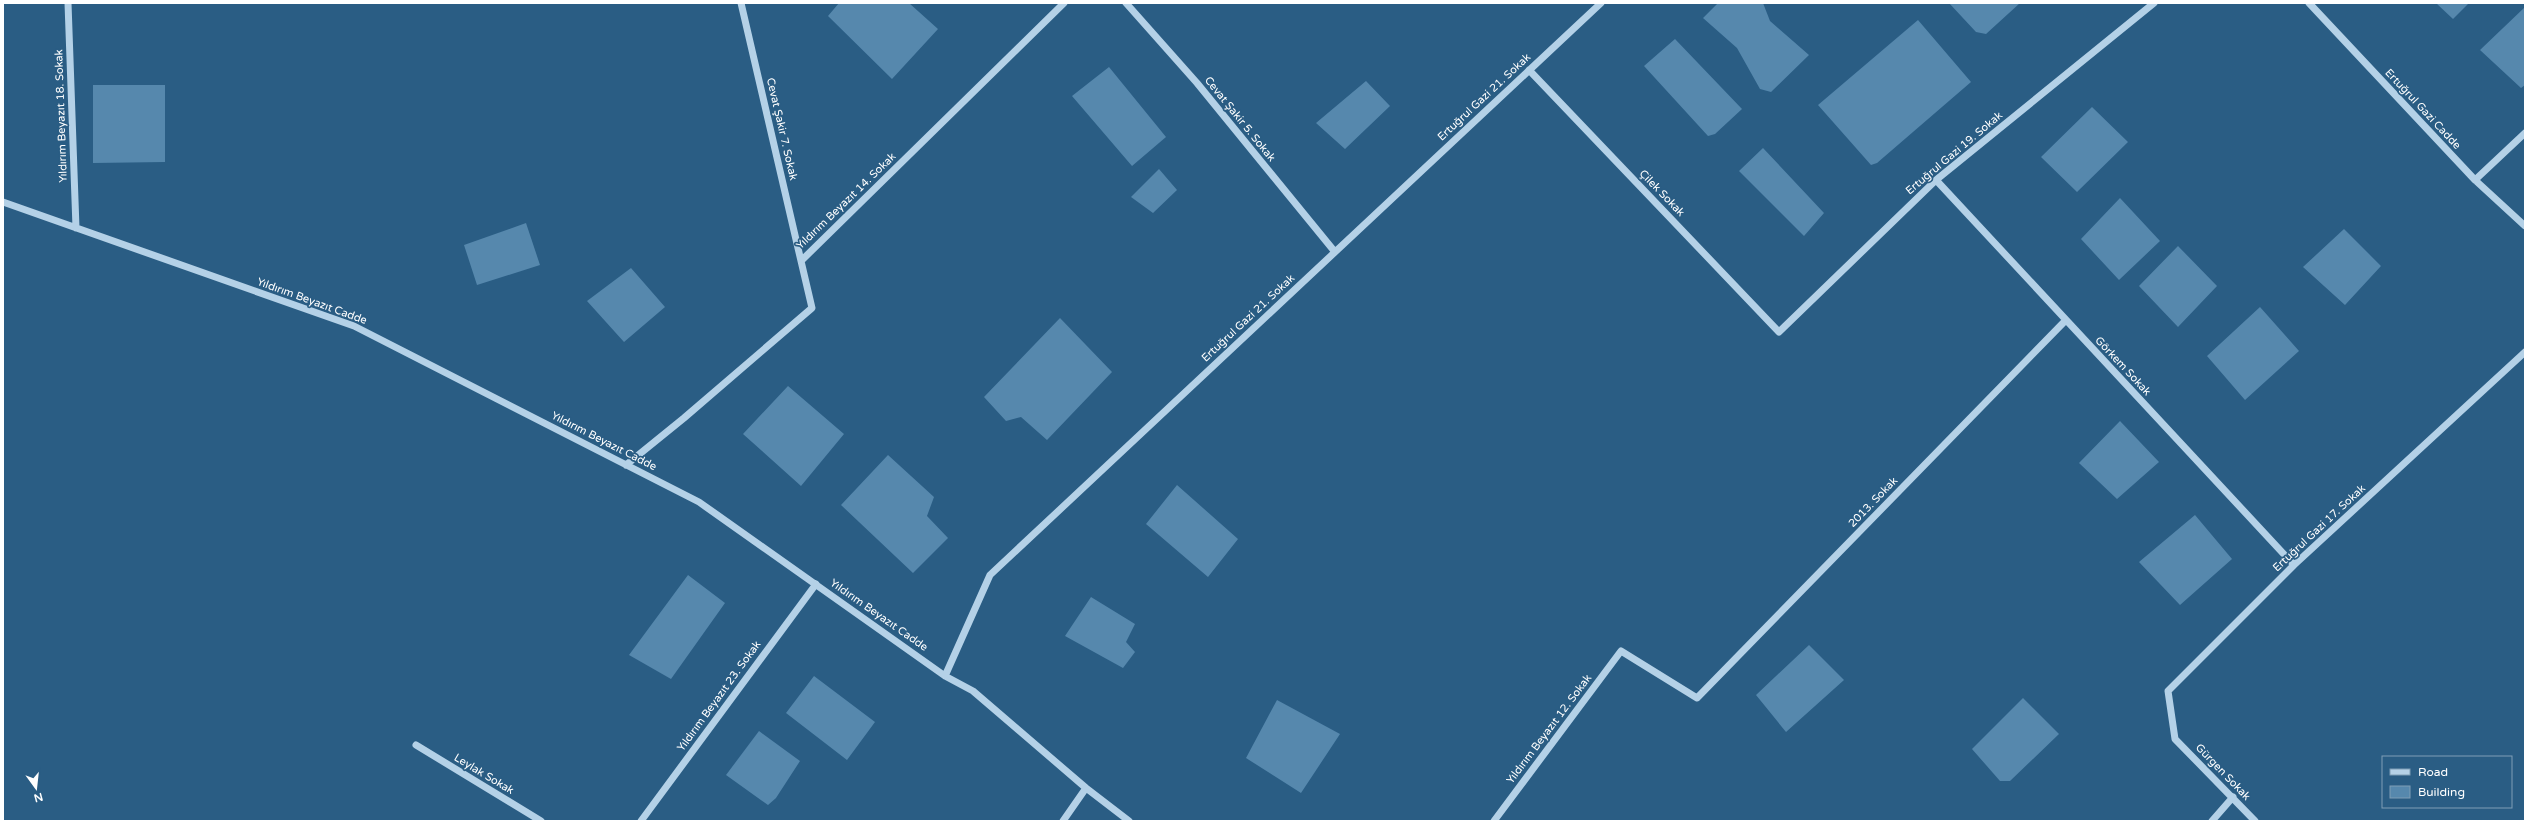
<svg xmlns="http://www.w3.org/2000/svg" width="2528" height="824" font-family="'Varela Round',sans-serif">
	<rect width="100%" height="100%" fill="#2a5d84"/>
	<!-- building -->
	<path fill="#5688ad" d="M839,3H909L938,29L892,79L828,16Z
		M1718,3H1763L1770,21L1809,55L1771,92L1760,89L1737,48L1703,18Z
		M1949,3H2020L1986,34L1976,32Z
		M2436,3H2469L2453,19Z
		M2525,7V85L2521,88L2480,50Z
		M1918,20L1971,82L1877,163L1871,165L1818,105Z
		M1675,39L1742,109L1715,134L1708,136L1644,66Z
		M1109,67L1166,137L1132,166L1072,96Z
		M1366,81L1390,106L1345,149L1316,123Z
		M93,85H165V162L93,163Z
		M2092,107L2128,142L2077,192L2041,157Z
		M1763,148L1824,213L1804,236L1739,171Z
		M1159,169L1177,190L1153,213L1131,197Z
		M2120,198L2160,241L2119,280L2081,239Z
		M526,223L540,265L477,285L464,245Z
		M2344,229L2381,266L2345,305L2303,267Z
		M2178,246L2217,286L2178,327L2139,286Z
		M631,268L665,307L624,342L587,301Z
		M2260,307L2299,351L2245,400L2207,356Z
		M1060,318L1112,372L1047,440L1021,417L1006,421L984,397Z
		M788,386L844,434L801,486L743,434Z
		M2120,421L2159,462L2117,499L2079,463Z
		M888,455L934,497L927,516L948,538L913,573L841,505Z
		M1177,485L1238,539L1208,577L1146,524Z
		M2195,515L2232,559L2180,605L2139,562Z
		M688,575L725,603L671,679L629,655Z
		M1091,597L1135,624L1126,642L1135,652L1123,668L1065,636Z
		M1809,645L1844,680L1786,732L1756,695Z
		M814,676L875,722L847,760L786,713Z
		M2023,698L2059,734L2010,781H2000L1972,749Z
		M1277,700L1340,734L1301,793L1246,758Z
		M759,731L800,761L776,798L768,805L726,775Z"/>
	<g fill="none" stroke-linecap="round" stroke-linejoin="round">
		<!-- minor -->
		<path stroke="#b4d1e7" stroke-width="7" d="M68,3L76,228
			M741,3L801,261
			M1126,3L1197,83L1335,252
			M2309,3L2475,180L2525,226
			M1529,70L1779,332L1936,180L2154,3
			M1936,180L2294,565
			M2475,180L2525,133
			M3,202L354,326L699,502L945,676L973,691L1086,788L1129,821
			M626,465L684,418L812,308L801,261L1064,3
			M945,676L990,575L1601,3
			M416,745L541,821
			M641,821L816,584
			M1063,821L1086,788
			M1494,821L1621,651L1697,698L2065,321
			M2212,821L2233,797
			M2255,821L2175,739L2168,691L2294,565L2525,352"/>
	</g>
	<g text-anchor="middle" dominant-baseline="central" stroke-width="3.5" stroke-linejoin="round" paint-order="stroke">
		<!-- street labels -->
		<g font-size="11" fill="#fff" stroke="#2a5d84">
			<text transform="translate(1484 97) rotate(-43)">Ertuğrul Gazi 21. Sokak</text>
			<text transform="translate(2423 109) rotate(47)">Ertuğrul Gazi Cadde</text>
			<text transform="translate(61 116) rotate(-92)">Yıldırım Beyazıt 18. Sokak</text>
			<text transform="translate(1240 119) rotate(51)">Cevat Şakir 5. Sokak</text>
			<text transform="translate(782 129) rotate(77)">Cevat Şakir 7. Sokak</text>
			<text transform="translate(1954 153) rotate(-40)">Ertuğrul Gazi 19. Sokak</text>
			<text transform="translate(1662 193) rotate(46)">Çilek Sokak</text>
			<text transform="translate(846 201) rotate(-44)">Yıldırım Beyazıt 14. Sokak</text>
			<text transform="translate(312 301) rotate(20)">Yıldırım Beyazıt Cadde</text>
			<text transform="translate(1248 318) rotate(-43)">Ertuğrul Gazi 21. Sokak</text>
			<text transform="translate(2123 366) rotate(47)">Görkem Sokak</text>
			<text transform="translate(604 441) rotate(27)">Yıldırım Beyazıt Cadde</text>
			<text transform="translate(1873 502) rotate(-46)">2013. Sokak</text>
			<text transform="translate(2319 528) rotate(-43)">Ertuğrul Gazi 17. Sokak</text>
			<text transform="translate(879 615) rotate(35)">Yıldırım Beyazıt Cadde</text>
			<text transform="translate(719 696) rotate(-54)">Yıldırım Beyazıt 23. Sokak</text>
			<text transform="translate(1549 729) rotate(-53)">Yıldırım Beyazıt 12. Sokak</text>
			<text transform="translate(2223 772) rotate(46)">Gürgen Sokak</text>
			<text transform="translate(484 774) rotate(31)">Leylak Sokak</text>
		</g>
	</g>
	<!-- border -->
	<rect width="2528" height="824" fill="none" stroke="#ffffff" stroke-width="8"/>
	<!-- legend -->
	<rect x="2382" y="756" width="130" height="52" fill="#2a5d84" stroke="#7f9eb5"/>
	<rect x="2390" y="769" width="20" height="6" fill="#b4d1e7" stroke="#7f9eb5"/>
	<text x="2418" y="776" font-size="12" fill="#ffffff">Road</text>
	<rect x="2390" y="786" width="20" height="12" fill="#5688ad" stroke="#7f9eb5"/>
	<text x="2418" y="796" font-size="12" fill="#ffffff">Building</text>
	<!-- north arrow -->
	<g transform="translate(36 788) rotate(165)" stroke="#2a5d84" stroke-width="3" paint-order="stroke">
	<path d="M0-3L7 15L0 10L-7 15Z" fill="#ffffff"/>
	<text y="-6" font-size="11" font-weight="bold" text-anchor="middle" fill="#ffffff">N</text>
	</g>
</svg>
